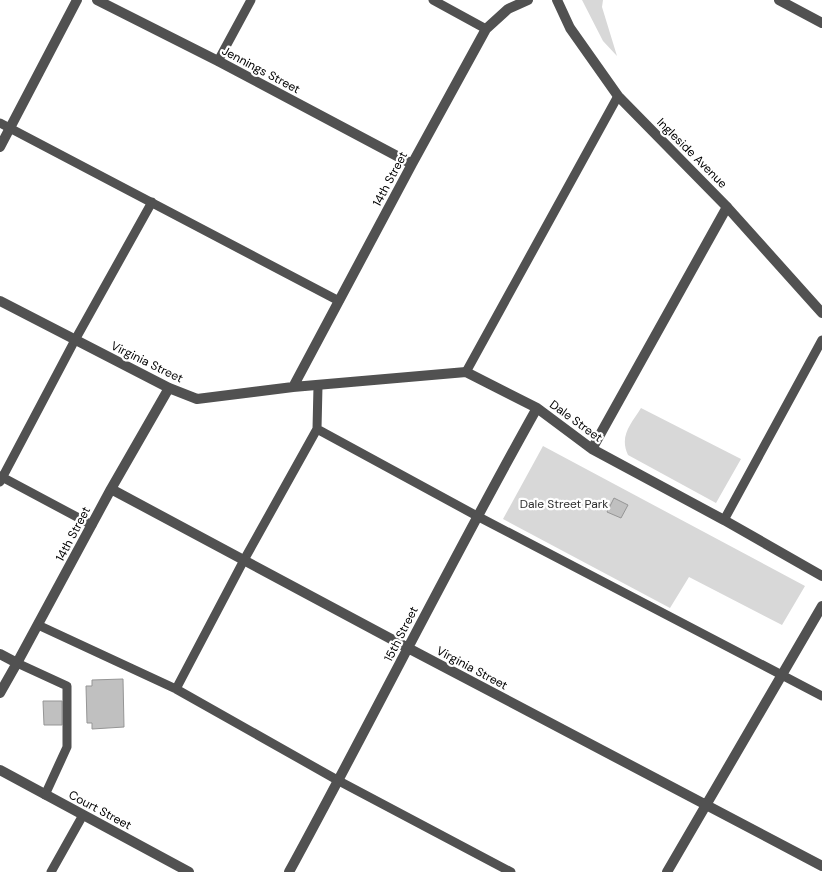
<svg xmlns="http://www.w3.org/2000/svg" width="822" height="872" font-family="'DM Sans',sans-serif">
	<rect width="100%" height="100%" fill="#fff"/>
	<!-- green -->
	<path fill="#d8d8d8" d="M582,0H603L602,7L617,56L603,41Z
		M641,408L741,459L716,503L628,455C619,436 631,424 641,408Z
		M543,446L805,586L782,625L689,577L670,608L503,519Z"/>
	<!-- building -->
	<path fill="#c0c0c0" stroke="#959595" d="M614,498L628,505L621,518L607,512Z
		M123,679L124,727L92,729V723H87L86,686H92V680Z
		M43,701H62V725H44Z"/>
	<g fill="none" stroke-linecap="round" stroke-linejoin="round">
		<!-- service -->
		<path stroke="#515151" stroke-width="9" d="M433,0L486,29
			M218,61L251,0
			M0,123L339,301
			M466,372L618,96
			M317,429L477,516L822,696
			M0,476L92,525
			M0,482L75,340L152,202
			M724,520L822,340
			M38,625L176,689L339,781L511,872
			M17,663L67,686V747L45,795
			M176,689L244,560L317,429L318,386
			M51,872L83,815"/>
		<!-- minor -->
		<path stroke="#515151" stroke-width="10" d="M97,0L218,61L412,164
			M779,0L822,23
			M0,147L77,0
			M0,301L169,388L197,399L293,387L466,372L537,408L592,449L724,520L822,576
			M293,387L412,164L486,29L508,9L528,0
			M592,449L727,207
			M111,489L408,648L822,866
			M17,663L111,489L169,388
			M289,872C373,718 451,561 537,408
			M667,872L822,606"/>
		<!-- tertiary -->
		<path stroke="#515151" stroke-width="10" d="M557,0L570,28L618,96L727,207L822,313
			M0,654L17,663L0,693
			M0,770L189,872"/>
	</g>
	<g text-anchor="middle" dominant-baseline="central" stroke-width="4.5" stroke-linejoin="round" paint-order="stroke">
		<!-- street labels -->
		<g font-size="12" fill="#000" stroke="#fff">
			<text transform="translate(261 70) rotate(28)">Jennings Street</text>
			<text transform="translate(692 153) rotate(45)">Ingleside Avenue</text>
			<text transform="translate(390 179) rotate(-62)">14th Street</text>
			<text transform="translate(147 362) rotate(26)">Virginia Street</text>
			<text transform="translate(576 421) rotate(36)">Dale Street</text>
			<text transform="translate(73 534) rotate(-62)">14th Street</text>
			<text transform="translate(401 634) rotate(-63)">15th Street</text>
			<text transform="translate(472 668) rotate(28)">Virginia Street</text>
			<text transform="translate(100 810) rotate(28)">Court Street</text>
		</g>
		<!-- park labels -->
		<g font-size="12" fill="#2f2f2f" stroke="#fff">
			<text x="564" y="504">Dale Street Park</text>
		</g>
	</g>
</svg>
